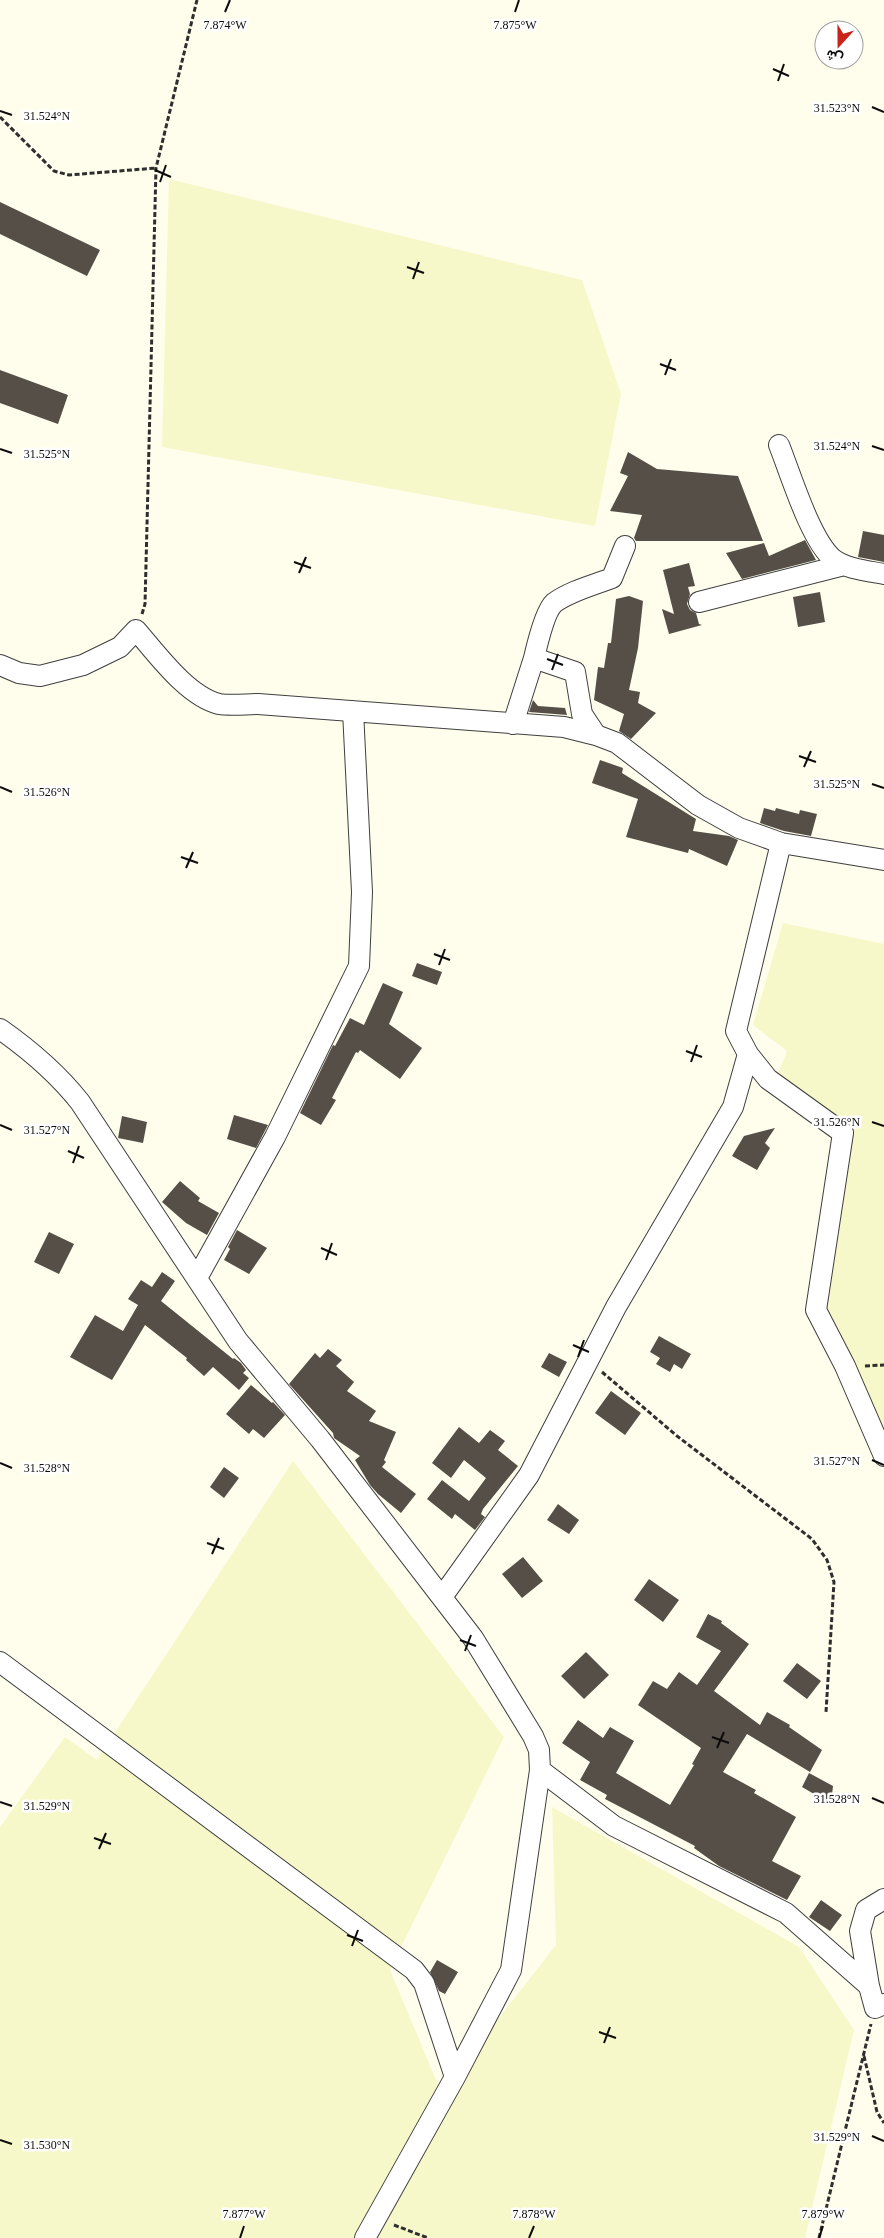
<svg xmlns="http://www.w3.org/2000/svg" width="884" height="2238" font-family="'Times New Roman',Vazirmatn,serif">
	<rect width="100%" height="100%" fill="#fffdec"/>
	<!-- farmland -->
	<path fill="#f7f8c9" d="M169,179L582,280L621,394L595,526L162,447Z
		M783,923L884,944V1437L820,1311L851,1127L778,1074L787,1051L753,1025Z
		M293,1461L504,1737L390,1970L441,2092L556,1945L552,1807L799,1947L854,2030L805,2238H0V1827L65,1737L97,1760Z"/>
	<!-- building -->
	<path fill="#564f48" d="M0,202L100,250L87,276L0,234Z
		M0,370L68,395L58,424L0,403Z
		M628,452L657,469L738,476L763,541H636L634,538L642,515L610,511L628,476L620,473Z
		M863,531L884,535V562L858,557Z
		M805,540L816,560L742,579L726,553L764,543L769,556Z
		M689,563L695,586L688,587L690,594L687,604L690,610L696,613L699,624L702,625L669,634L662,609L674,614L663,570Z
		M820,592L825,622L798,627L793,597Z
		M629,596L643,601L638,648L629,690L640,692L638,703L656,713L631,739L619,731L624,714L594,700L598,667L604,668L608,643H611L616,599Z
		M533,700L538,706L565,708L567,715L529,712Z
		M600,760L623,768L622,773L696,819L693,831L729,836L738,840L727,866L689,849L688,853L626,837L638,799L592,783Z
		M764,808L775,811L776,808L799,814L800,810L817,814L811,836L784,831L760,823Z
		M417,963L442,972L437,985L412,976Z
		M383,983L403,992L389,1024L422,1048L400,1079L360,1050L358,1053L356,1052L332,1098L336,1100L321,1125L300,1113L333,1045L335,1046L350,1018L364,1025Z
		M234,1115L268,1125L256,1148L227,1139Z
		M122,1116L147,1122L143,1143L118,1138Z
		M775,1128L765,1143L770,1148L757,1170L732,1156L744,1136Z
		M180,1181L200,1198L198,1201L219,1213L207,1235L186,1223L162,1202Z
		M237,1230L267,1248L249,1274L224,1260L230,1249L228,1247Z
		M49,1232L74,1244L59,1274L34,1262Z
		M162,1272L175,1281L161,1301L233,1359L234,1358L241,1363L246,1370L243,1373L249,1378L239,1390L213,1367L204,1376L186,1360L187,1358L145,1325L112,1380L70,1357L95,1315L123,1331L138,1305L128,1299L141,1280L152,1287Z
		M659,1336L691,1354L682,1369L674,1364L670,1372L656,1364L660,1358L650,1352Z
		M328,1349L342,1360L336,1366L354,1382L347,1391L376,1411L369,1421L396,1432L384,1460L386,1462L382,1467L416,1494L401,1513L378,1494L370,1485L355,1460L360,1456L334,1438L333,1433L289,1384L315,1353L320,1358Z
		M549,1353L567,1362L559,1377L541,1367Z
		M251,1385L272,1403L273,1402L285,1415L264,1438L253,1429L249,1434L226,1414Z
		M611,1391L641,1413L625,1435L595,1413Z
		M459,1427L479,1443L490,1430L505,1441L498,1450L518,1466L483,1509L481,1514L485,1517L475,1530L455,1514L452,1519L427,1499L442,1480L469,1501L486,1478L464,1460L451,1478L432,1463Z
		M224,1467L239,1478L224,1498L210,1487Z
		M558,1504L579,1520L569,1534L547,1520Z
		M523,1557L543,1581L522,1598L502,1574Z
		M649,1579L679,1600L663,1622L634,1600Z
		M708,1614L722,1621L721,1623L749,1644L714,1691L760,1725L767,1712L790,1725L789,1727L822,1750L810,1772L747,1734L723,1772L756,1790L754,1793L796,1817L772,1861L801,1876L787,1900L719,1866L694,1848L695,1846L605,1799L607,1795L580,1780L590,1762L562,1743L578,1720L603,1738L610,1727L634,1741L616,1773L670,1805L694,1765L692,1764L701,1748L638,1705L653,1681L667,1689L679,1672L697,1685L721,1651L696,1637Z
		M586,1652L609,1675L584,1699L561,1676Z
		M797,1663L821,1681L807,1699L783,1681Z
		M809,1773L833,1786L831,1804L802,1787Z
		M821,1900L842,1915L830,1931L809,1917Z
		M437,1960L458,1972L445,1994L439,1991L430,1972Z"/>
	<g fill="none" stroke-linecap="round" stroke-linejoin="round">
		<defs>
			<path id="street" d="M779,445C791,475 810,539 833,559C846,569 868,571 884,574
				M699,602L844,565
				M534,658C537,645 545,611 554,603C570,591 594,585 612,578L625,546
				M0,665L19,673L40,676L83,665L120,647L136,630C157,654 187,696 219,704C231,706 246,704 258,704L564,727L596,735L617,743L698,805L739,828L781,843L884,860
				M513,724L534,658L575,672L582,714L596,735
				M781,843L736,1031L748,1054L768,1079L843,1133L816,1310L845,1366L884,1456
				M0,1029C30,1050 57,1073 80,1102L238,1341L320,1439L473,1638L533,1736L539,1750L540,1770L511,1970L455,2077L365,2238
				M197,1278L275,1137L359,966L362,892L353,711
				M442,1597L529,1475L616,1307L733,1107L748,1054
				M0,1662L414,1970L424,1983L455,2077
				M540,1770L614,1826L786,1913L869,1986L875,2008L884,2004
				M869,1986L860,1931L866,1910L884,1899"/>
		</defs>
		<!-- street casing -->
		<use href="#street" stroke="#3f3f3f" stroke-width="22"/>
		<!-- path -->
		<path stroke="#2e2e2e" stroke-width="3" stroke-dasharray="5 2.5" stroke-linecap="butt" d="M0,117L54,171L69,175L156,168
			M142,614L145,604L156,168L197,0
			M865,1366L884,1365
			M602,1372L677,1436L812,1539L827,1560L834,1582L826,1712
			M864,2056L877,2112L884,2123
			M394,2225L428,2238
			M819,2238L871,2024"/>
		<!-- street -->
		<use href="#street" stroke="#fff" stroke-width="20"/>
	</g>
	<!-- ticks -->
	<path fill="none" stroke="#0c0c0c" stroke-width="2" d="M225,12L230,0M515,12L519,0M773,69L789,76M778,81L784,64M872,107L884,112M0,111L12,115M155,170L171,177M160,182L166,165M407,267L424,273M413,279L419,262M660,364L676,370M665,375L671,359M872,446L884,450M0,449L12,453M294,562L311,568M299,573L306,557M547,659L563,665M552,670L558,654M799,756L816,762M804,767L811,751M872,784L884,788M0,787L12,792M181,857L198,863M186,868L193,852M434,954L450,960M439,965L445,949M686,1051L702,1057M691,1062L697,1045M872,1122L884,1126M0,1125L12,1130M68,1151L84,1158M73,1163L79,1146M321,1248L337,1255M326,1260L332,1243M573,1345L589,1352M578,1357L584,1340M872,1460L884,1465M0,1463L12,1468M207,1543L224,1549M212,1554L219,1538M460,1640L476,1646M465,1651L471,1635M712,1737L729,1743M717,1748L724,1732M872,1798L884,1803M0,1802L12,1806M94,1838L111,1844M99,1849L106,1833M347,1935L363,1941M352,1946L358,1930M599,2032L616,2038M604,2043L610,2027M872,2136L884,2141M0,2140L12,2144M240,2238L244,2226M529,2238L534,2226M819,2238L823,2226"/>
	<g font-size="12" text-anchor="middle" fill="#0c0c0c" stroke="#fff" stroke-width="5" stroke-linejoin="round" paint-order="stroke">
		<text x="225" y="29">7.874°W</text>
		<text x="515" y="29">7.875°W</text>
		<text x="837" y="112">31.523°N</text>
		<text x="47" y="120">31.524°N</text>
		<text x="837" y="450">31.524°N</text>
		<text x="47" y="458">31.525°N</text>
		<text x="837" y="788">31.525°N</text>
		<text x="47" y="796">31.526°N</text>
		<text x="837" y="1126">31.526°N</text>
		<text x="47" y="1134">31.527°N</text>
		<text x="837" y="1465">31.527°N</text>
		<text x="47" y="1472">31.528°N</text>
		<text x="837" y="1803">31.528°N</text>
		<text x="47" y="1810">31.529°N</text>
		<text x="837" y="2141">31.529°N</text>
		<text x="47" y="2149">31.530°N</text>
		<text x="244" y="2218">7.877°W</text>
		<text x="534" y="2218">7.878°W</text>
		<text x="823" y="2218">7.879°W</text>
	</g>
	<!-- north arrow -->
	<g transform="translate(839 45) rotate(201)"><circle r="24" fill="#ffffff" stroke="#9e9e9e"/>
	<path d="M0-4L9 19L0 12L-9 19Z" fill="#c92218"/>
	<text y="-8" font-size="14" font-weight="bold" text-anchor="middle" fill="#0c0c0c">ش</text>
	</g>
</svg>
